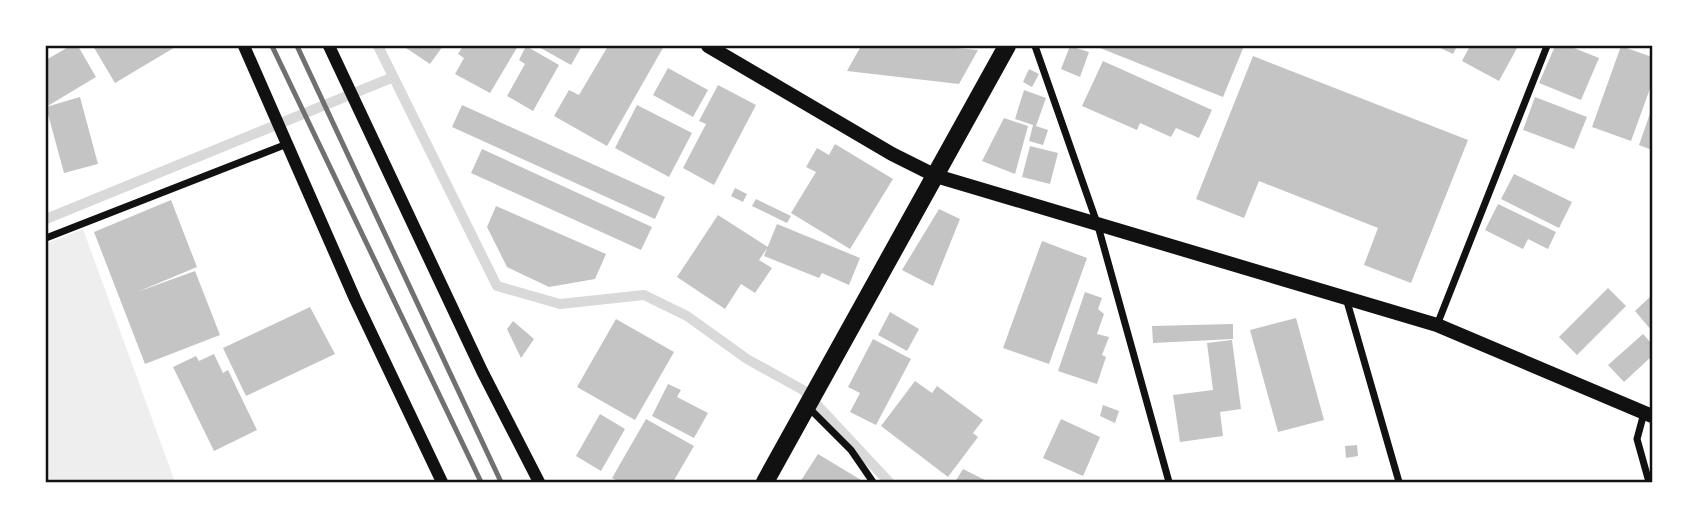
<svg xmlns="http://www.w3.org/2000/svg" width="1698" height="528" font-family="'DM Sans',sans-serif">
	<rect width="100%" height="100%" fill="#fff"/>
	<!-- green -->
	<path fill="#eee" d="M83,229L175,482H46V244Z"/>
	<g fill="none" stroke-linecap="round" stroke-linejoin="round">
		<!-- stream -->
		<path stroke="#d9d9d9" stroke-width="10" d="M378,46L497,286L560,304L644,295L687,316L747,359L803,390L889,482
			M46,219L391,78"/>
	</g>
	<!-- building -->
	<path fill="#c4c4c4" d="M70,46H78L96,77L46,107L80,97L98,164L64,173L46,107V60Z
		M93,46H177L115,83Z
		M403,46H443L430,64Z
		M463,46H518L490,93L455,74L464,58L458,54Z
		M526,46L559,65L533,111L507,96L525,64L519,60Z
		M537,46H582L571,65Z
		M608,46H664L607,146L554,116L569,90L579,95Z
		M861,46H935L978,50L959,84L847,71Z
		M1070,46L1089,52L1080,77L1061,69Z
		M1095,46H1244L1223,97Z
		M1436,46H1457L1453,54Z
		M1470,46H1513L1517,48L1499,81L1462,61Z
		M1555,46H1569L1599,58L1581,100L1539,83Z
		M1621,46L1652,57V83L1631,141L1592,127Z
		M1253,56L1468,140L1411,283L1364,265L1378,228L1259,181L1244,218L1196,199Z
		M1103,61L1212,110L1199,138L1176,128L1171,137L1140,123L1137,130L1082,106Z
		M668,68L708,90L693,117L653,95Z
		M1029,69L1039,74L1032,87L1023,82Z
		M718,85L756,105L714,185L683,168L706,124L699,121Z
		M1024,90L1046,98L1036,126L1048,130L1043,145L1029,141L1033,125L1015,119Z
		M1535,97L1587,117L1574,149L1523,130Z
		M462,105L665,197L655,219L452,127Z
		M637,105L692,133L669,177L615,148Z
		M1652,108V150L1639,145Z
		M1004,118L1028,126L1015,174L982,161Z
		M835,144L893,179L850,249L791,213L816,172L806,167L817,148L829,155Z
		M1030,146L1058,153L1050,184L1022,177Z
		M482,149L652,227L641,250L471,173Z
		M1514,174L1572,202L1559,228L1501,199Z
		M735,188L747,194L743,202L731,196Z
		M756,199L791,216L787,223L752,206Z
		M171,200L197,267L137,292L195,271L220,335L145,364L94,232Z
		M1498,204L1556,232L1548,249L1528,239L1523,249L1485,230Z
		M496,206L606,254L595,279L549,287L507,267L487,227Z
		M939,209L960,219L933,286L902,270Z
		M718,215L768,247L759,260L772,268L755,293L741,284L725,309L677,277Z
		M777,224L860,258L849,285L822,273L819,278L764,256Z
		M1042,241L1087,258L1049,364L1003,348Z
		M1608,288L1626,306L1577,355L1559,337Z
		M1085,292L1102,298L1098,309L1104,314L1097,334L1109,337L1102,355L1106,357L1097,384L1058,371Z
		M1652,295V331L1635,311Z
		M310,307L335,354L246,396L223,348Z
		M890,312L919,329L907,351L878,335Z
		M1296,318L1324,420L1278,432L1250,330Z
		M616,319L674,352L635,420L577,387Z
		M513,321L534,339L521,358L507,329Z
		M1233,324V339L1153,343L1152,326Z
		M1643,334L1652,344V356L1624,382L1608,365Z
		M873,339L911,359L876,425L850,412L860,393L848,387Z
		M1232,340L1241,409L1220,412L1223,436L1180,442L1173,395L1213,390L1207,343Z
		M214,354L223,373L228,370L257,430L214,451L173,367L196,356L199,361Z
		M915,381L932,393L937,386L983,420L973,433L978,437L948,477L881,426Z
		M668,384L681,390L677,397L708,413L694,438L652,416Z
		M1103,405L1119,411L1115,423L1100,416Z
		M600,414L625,429L601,471L576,456Z
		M646,419L694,446L673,482H620L612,478Z
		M1061,419L1100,437L1083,476L1043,458Z
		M1357,445L1358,456L1346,458L1345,446Z
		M818,454L861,480L859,482H800Z
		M963,469L989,482H955Z"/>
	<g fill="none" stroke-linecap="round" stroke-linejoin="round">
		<!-- minor -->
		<path stroke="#111" stroke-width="7" d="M1035,46L1098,226L1169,482
			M46,238L287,144
			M1346,298L1399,482
			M1437,325L1547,46
			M808,407L851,450L873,482
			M1644,413L1637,439L1649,482"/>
		<!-- tertiary -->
		<path stroke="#111" stroke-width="12" d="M244,46L355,299L442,482
			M329,46L482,371L539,482"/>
		<!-- secondary -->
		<path stroke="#111" stroke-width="14" d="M708,46L892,154L936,176L1437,325L1652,416"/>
		<!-- primary -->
		<path stroke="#111" stroke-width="18" d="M765,482L1007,46"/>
		<!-- rail -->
		<path stroke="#707070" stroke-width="5" d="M272,46L481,482
			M297,46L501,482"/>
	</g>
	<!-- border -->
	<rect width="1698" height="528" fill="none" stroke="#ffffff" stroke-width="94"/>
	<rect x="47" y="47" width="1604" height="434" fill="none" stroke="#111" stroke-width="2.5"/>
</svg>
